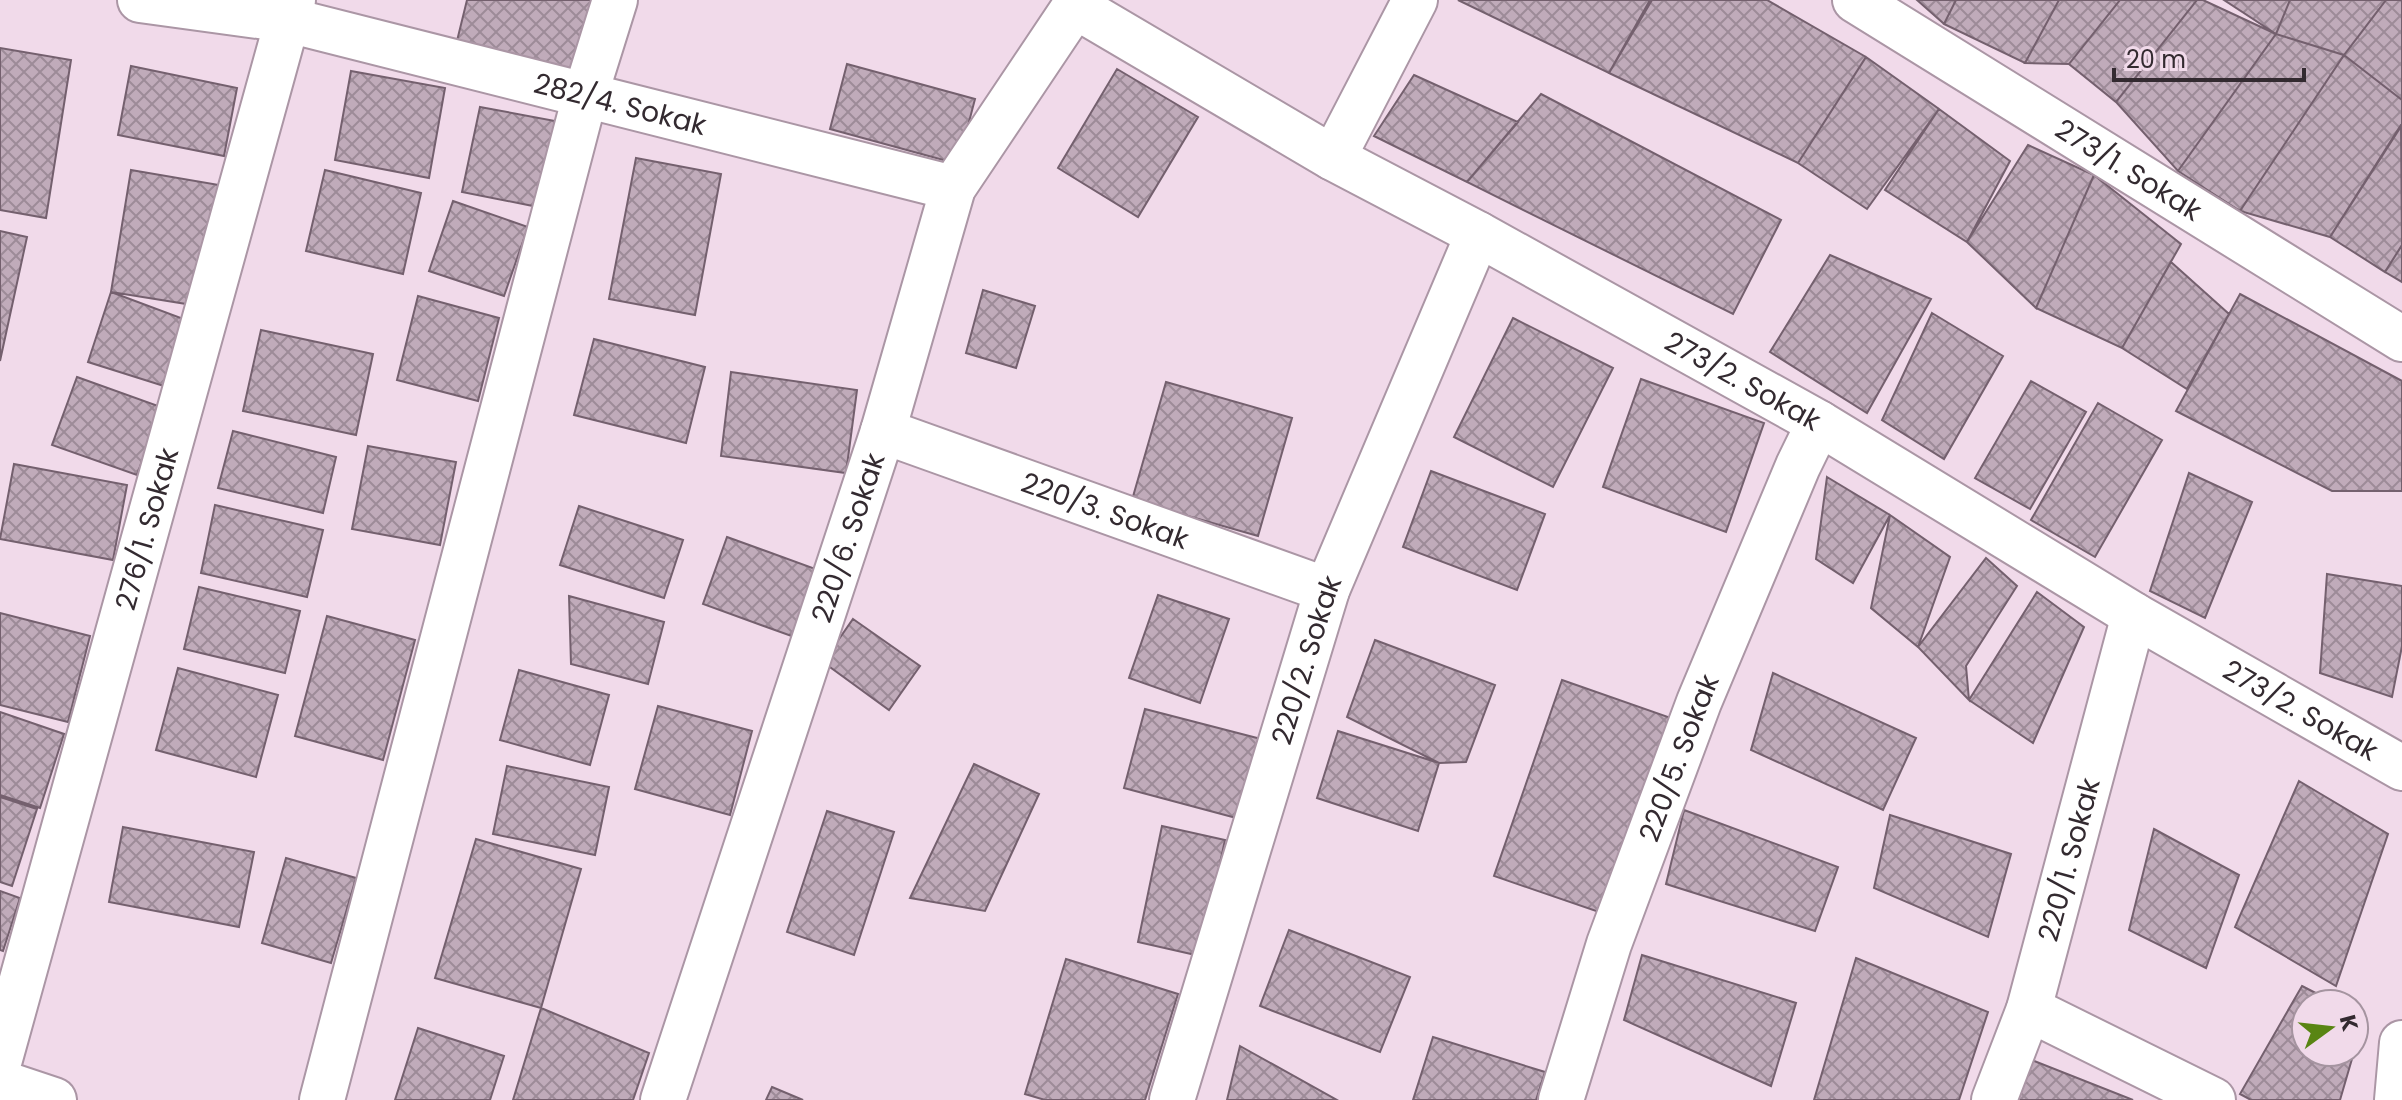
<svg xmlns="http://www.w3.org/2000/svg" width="2402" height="1100" font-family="Poppins,sans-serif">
	<defs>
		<pattern id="building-cross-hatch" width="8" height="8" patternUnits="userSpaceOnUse" patternTransform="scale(2)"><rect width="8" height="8" fill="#c0abba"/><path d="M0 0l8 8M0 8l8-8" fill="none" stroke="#9d8b98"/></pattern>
	</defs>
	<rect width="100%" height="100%" fill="#f1daea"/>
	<!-- building -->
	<path fill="url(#building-cross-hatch)" stroke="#74606e" stroke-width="2" d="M467,0H600L580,77L456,45Z
		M1458,0H1650L1609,73Z
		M1652,0H1767L1866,57L1798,163L1609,73Z
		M1917,0H1956L1944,24Z
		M1956,0H2059L2025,63L1944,24Z
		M2059,0H2120L2069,64L2025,63Z
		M2120,0H2197L2116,102L2069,64Z
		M2197,0H2203L2276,34L2178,171L2116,102Z
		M2224,0H2290L2276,34Z
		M2290,0H2386L2344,55L2276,34Z
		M2386,0H2402V100L2344,55Z
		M2276,34L2344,55L2240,211L2178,171Z
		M0,48L71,60L46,218L0,210Z
		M2344,55L2402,100V125L2330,237L2240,211Z
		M1866,57L1939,109L1867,209L1798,163Z
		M847,64L975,99L958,164L830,129Z
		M131,66L237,88L224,156L118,135Z
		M1117,69L1198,117L1138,217L1058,168Z
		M351,71L445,88L429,178L335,160Z
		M1414,75L1518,122L1467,182L1374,136Z
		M1541,94L1781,220L1733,314L1467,182Z
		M480,107L555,121L538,207L462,192Z
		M1939,109L2010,161L1967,242L1885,190Z
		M2401,125L2402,245L2385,272L2330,237Z
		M2028,145L2094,175L2036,308L1967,242Z
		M636,158L721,174L695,315L609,299Z
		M131,170L219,185L199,306L111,292Z
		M325,170L421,193L403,274L306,251Z
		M2094,175L2181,244L2122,348L2036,308Z
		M453,201L528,227L504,296L429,271Z
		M0,231L27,237L0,361Z
		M2402,245V282L2385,272Z
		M1830,255L1931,299L1867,413L1770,352Z
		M2171,262L2229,314L2187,389L2122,348Z
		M983,290L1035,306L1016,368L966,353Z
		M111,292L189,321L167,387L88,362Z
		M2240,294L2402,381V491H2332L2176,411Z
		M418,296L499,318L478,401L397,380Z
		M1932,313L2003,356L1944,459L1882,420Z
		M1513,318L1613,368L1553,487L1454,437Z
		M261,330L373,354L356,435L243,411Z
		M594,339L705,367L686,443L574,415Z
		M731,372L857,390L846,473L721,456Z
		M77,377L161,407L137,475L52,445Z
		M1641,379L1764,423L1726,532L1603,487Z
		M2031,381L2086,412L2030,509L1975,478Z
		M1166,382L1292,418L1258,536L1132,500Z
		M2098,403L2162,440L2095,557L2031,520Z
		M233,431L336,457L323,513L218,488Z
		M368,446L456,462L440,545L352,529Z
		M14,464L127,485L113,560L0,539Z
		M1431,471L1545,514L1517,590L1403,547Z
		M2189,473L2252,502L2205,618L2150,591Z
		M1827,477L1890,515L1853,583L1816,559Z
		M215,505L323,530L307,597L201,573Z
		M579,506L683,540L664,598L560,565Z
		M1890,515L1950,557L1918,647L1871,608Z
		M727,537L821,571L797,638L703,604Z
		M1986,558L2017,586L1966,666L1969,700L1918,647Z
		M2327,574L2402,586V646L2392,697L2320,673Z
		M199,587L300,611L285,673L184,649Z
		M2037,592L2084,627L2033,743L1969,700Z
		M1158,595L1229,619L1200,703L1129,678Z
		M569,596L664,622L648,684L571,664Z
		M0,613L90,636L68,722L0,705Z
		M327,616L415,640L383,760L295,736Z
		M853,619L920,666L889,710L823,662Z
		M1375,640L1495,685L1466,762L1439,763L1347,717Z
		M178,668L278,695L256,777L156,750Z
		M519,670L609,695L590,765L500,740Z
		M1773,673L1916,738L1883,810L1751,750Z
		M1562,680L1671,718L1602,913L1494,876Z
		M658,706L752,731L730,815L635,789Z
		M1145,709L1261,739L1240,819L1124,788Z
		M0,712L64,734L40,808L0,795Z
		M1338,731L1439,763L1418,831L1317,798Z
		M974,764L1039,794L985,911L910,898Z
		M507,766L609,787L595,855L493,834Z
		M2299,781L2388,834L2336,986L2235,927Z
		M0,797L37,809L12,886L0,882Z
		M1684,810L1838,867L1815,931L1666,884Z
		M827,811L894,832L854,955L787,932Z
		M1890,815L2011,854L1988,937L1874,888Z
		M1162,826L1225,840L1200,956L1138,942Z
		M123,827L254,852L239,927L109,902Z
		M2154,829L2239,875L2206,968L2129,930Z
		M476,839L581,869L541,1008L435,978Z
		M286,858L356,878L331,963L262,943Z
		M0,891L20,898L3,951L0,950Z
		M1289,930L1410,977L1380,1052L1260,1006Z
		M1642,955L1796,1003L1771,1086L1624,1020Z
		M1856,958L1988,1012L1959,1100H1814Z
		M1066,959L1178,994L1145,1100H1045L1025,1094Z
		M2302,986L2337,1004H2306V1052H2354L2340,1100H2251L2240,1094Z
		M541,1008L649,1053L633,1100H513Z
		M2354,1013L2364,1018L2354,1051Z
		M418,1028L504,1056L490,1100H395Z
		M1433,1037L1545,1072L1536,1100H1413Z
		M1240,1046L1337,1100H1227Z
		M2029,1059L2133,1100H2016Z
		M772,1087L803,1100H766Z"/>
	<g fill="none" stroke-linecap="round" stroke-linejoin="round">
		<defs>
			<g id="minor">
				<path id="s1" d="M140,0L288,20L953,188"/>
				<path id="s2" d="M1855,0L2402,339"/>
				<path id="s3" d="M1075,6L1333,158L1478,234L1819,423L2134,615L2402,768"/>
				<path d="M1333,158L1415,0"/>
				<path id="s4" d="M883,431L1327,590"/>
				<path d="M2029,1009L2213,1100"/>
				<path id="s5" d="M0,1059L293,0"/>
				<path d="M0,1082L54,1100"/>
				<path d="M322,1100L585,96L615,0"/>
				<path id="s6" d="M663,1100L883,431L953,188L1079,0"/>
				<path id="s7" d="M1172,1100L1327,590L1478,234"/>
				<path id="s8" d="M1561,1100L1609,944L1699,702L1798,466L1819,423"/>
				<path id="s9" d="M1994,1100L2029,1009L2134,615"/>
				<path d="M2397,1100L2402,1043"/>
			</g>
		</defs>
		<!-- minor casing -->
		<use href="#minor" stroke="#ab96a5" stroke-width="48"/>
		<!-- minor -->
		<use href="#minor" stroke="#fff" stroke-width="44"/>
	</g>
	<g text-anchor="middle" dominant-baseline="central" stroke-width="6" stroke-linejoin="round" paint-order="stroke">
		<!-- street labels -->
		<g font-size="28" fill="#332a30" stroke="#f1daea">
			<text stroke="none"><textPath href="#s1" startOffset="492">282/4. Sokak</textPath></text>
			<text stroke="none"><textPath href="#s2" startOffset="322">273/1. Sokak</textPath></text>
			<text stroke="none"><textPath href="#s3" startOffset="766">273/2. Sokak</textPath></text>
			<text stroke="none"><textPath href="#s4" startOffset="236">220/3. Sokak</textPath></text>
			<text stroke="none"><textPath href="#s5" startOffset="550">276/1. Sokak</textPath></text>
			<text stroke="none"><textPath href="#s6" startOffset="592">220/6. Sokak</textPath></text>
			<text stroke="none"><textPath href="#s7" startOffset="460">220/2. Sokak</textPath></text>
			<text stroke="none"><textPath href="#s3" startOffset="1414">273/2. Sokak</textPath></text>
			<text stroke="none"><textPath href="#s8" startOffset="362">220/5. Sokak</textPath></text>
			<text stroke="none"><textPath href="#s9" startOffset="252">220/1. Sokak</textPath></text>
		</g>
	</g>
	<!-- north arrow -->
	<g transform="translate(2330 1028) rotate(75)"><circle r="38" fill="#f1daea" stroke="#a594a0" stroke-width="2"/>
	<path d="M0-6L14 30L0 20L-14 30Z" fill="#598513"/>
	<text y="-12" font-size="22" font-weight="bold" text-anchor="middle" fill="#332a30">K</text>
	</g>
	<!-- scale -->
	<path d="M2114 68v12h190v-12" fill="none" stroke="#332a30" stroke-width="4"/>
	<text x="2126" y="68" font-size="24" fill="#332a30" stroke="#f1daea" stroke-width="6" paint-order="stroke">20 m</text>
</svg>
